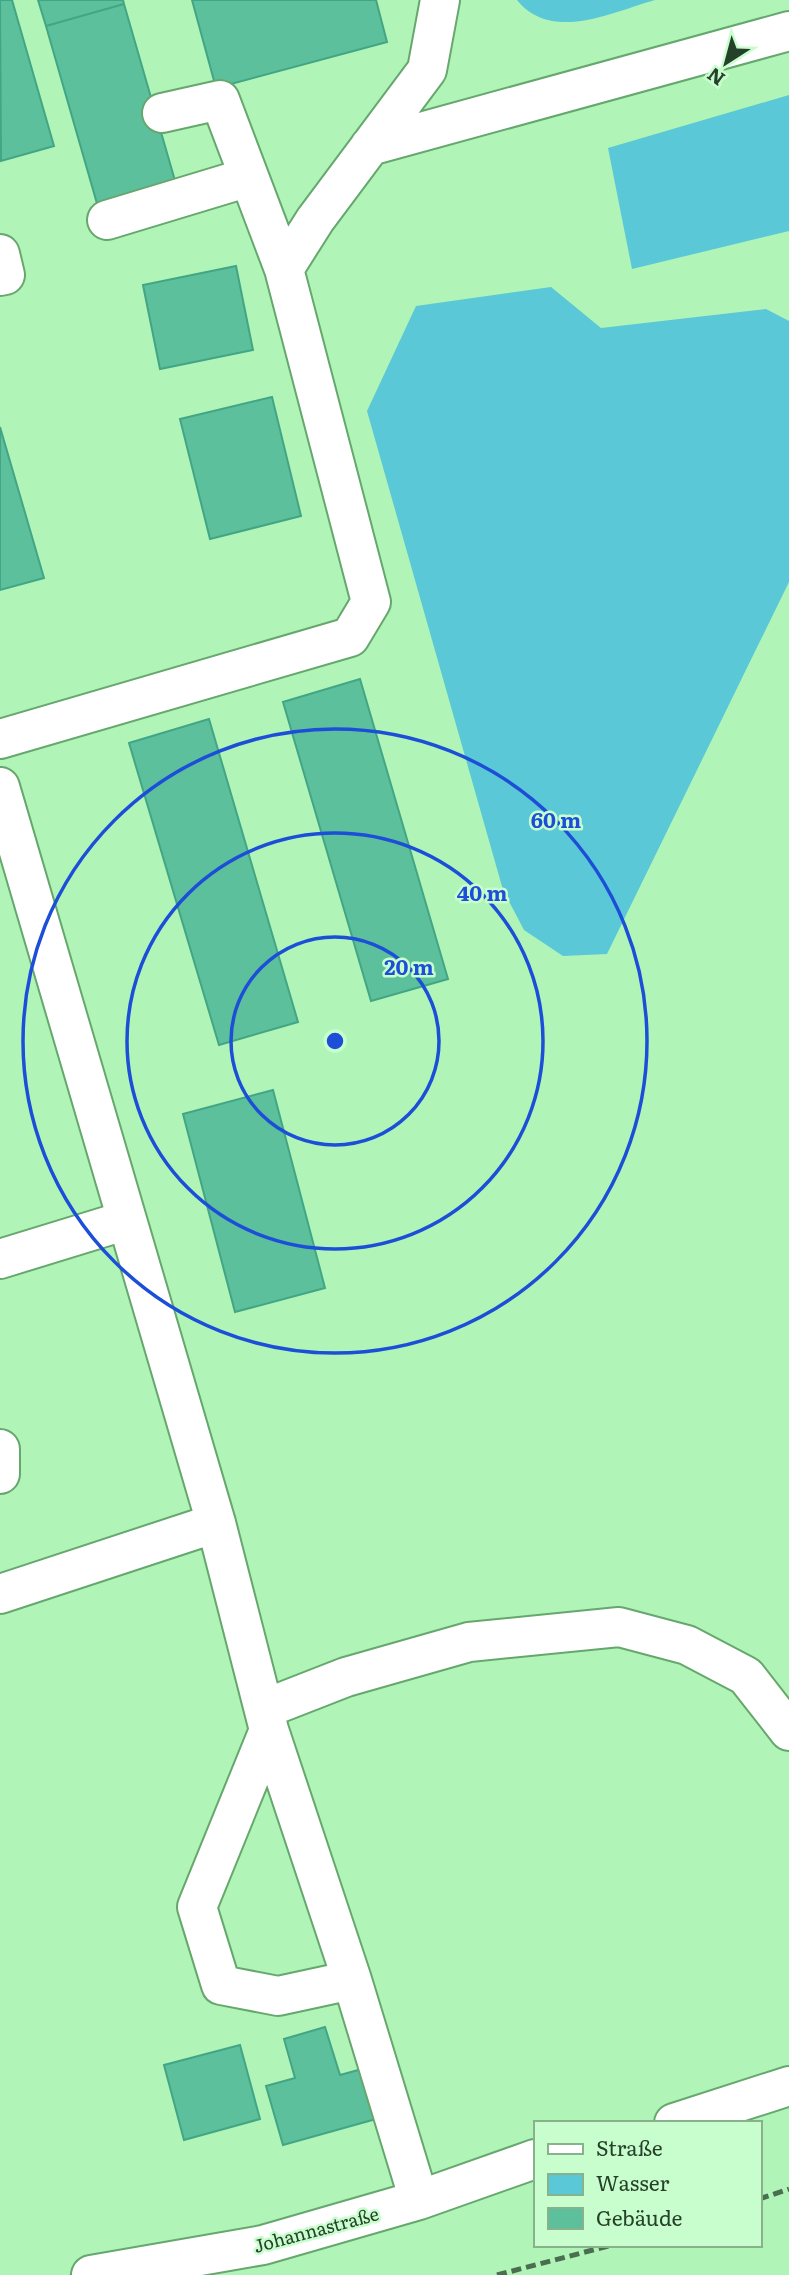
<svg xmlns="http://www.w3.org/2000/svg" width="789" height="2275" font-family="Literata,serif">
	<rect width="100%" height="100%" fill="#b0f4b7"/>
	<!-- water -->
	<path fill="#5ac8d6" d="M517,0H655C612,12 552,43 517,0Z
		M789,95V231L632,269L608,148Z
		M551,287L601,328L766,309L789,321V582L607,954L563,956L524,930L503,890L367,411L416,306Z"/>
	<!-- building -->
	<path fill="#5dc09c" stroke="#42a684" stroke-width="2" d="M0,0H12L54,146L1,161Z
		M38,0H123L124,4L46,26Z
		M192,0H376L387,42L216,88Z
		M124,4L176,184L98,207L46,26Z
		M236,266L253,350L160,369L143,285Z
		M272,397L301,516L210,539L180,419Z
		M0,427L44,578L0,590Z
		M360,679L448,979L371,1001L283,702Z
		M209,719L298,1022L219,1045L129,743Z
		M273,1090L325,1288L235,1312L183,1114Z
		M325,2027L340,2075L362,2069L376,2119L283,2145L266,2086L295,2078L284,2039Z
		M240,2045L260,2119L184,2140L164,2065Z"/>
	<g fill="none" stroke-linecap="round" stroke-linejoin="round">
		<defs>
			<path id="minor" d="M162,113L220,100L284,269
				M370,146L789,31
				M107,220L249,177
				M0,254L5,275L0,276
				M0,739L350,637L371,602L284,269L315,220L427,70L440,0
				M0,787L216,1523L269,1730L352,1980L419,2200
				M0,1259L127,1220
				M0,1449V1474
				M0,1594L216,1523
				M264,1709L346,1677L469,1642L619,1627L687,1645L746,1676L789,1731
				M269,1730L197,1907L221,1985L278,1996L352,1980
				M674,2123L789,2086
				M91,2275L263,2245L419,2200L535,2159"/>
		</defs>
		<!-- minor casing -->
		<use href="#minor" stroke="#66a76e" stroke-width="42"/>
		<!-- minor -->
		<use href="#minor" stroke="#fff" stroke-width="38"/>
		<!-- rail -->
		<path stroke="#4a6f4e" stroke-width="5" stroke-dasharray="10 5" stroke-linecap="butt" d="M759,2199L789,2189
			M497,2275L612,2245"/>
	</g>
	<!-- distance rings -->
	<g fill="none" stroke="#1d4ed8" stroke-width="3.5">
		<circle cx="335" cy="1041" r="104"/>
		<circle cx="335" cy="1041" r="208"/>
		<circle cx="335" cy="1041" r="312"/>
	</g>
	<g text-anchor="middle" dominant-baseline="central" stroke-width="5" stroke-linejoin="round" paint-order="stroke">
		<!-- street labels -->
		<g font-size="18" fill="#264129" stroke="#c8fecd">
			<text transform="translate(316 2229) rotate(-15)">Johannastraße</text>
		</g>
	</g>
	<circle cx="335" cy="1041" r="10" fill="#1d4ed8" stroke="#c8fecd" stroke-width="3.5"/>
	<g font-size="21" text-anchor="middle" font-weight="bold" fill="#1d4ed8" stroke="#c8fecd" stroke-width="5" stroke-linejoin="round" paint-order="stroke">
		<text x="556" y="828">60 m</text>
		<text x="482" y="901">40 m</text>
		<text x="409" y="975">20 m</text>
	</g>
	<!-- legend -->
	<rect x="534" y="2121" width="228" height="126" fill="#c8fecd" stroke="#87b28b" stroke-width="2"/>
	<rect x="548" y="2144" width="35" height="10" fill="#ffffff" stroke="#87b28b" stroke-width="2"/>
	<text x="596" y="2156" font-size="21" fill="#264129">Straße</text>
	<rect x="548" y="2174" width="35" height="21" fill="#5ac8d6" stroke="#87b28b" stroke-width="2"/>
	<text x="596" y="2191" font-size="21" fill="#264129">Wasser</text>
	<rect x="548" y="2208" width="35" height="21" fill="#5dc09c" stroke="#87b28b" stroke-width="2"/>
	<text x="596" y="2226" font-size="21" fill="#264129">Gebäude</text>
	<!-- north arrow -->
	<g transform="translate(726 63) rotate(216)" stroke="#c8fecd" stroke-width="5" paint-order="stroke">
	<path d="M0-5L12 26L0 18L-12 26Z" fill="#264129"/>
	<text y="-10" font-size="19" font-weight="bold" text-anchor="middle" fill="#264129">N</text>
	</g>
</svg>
